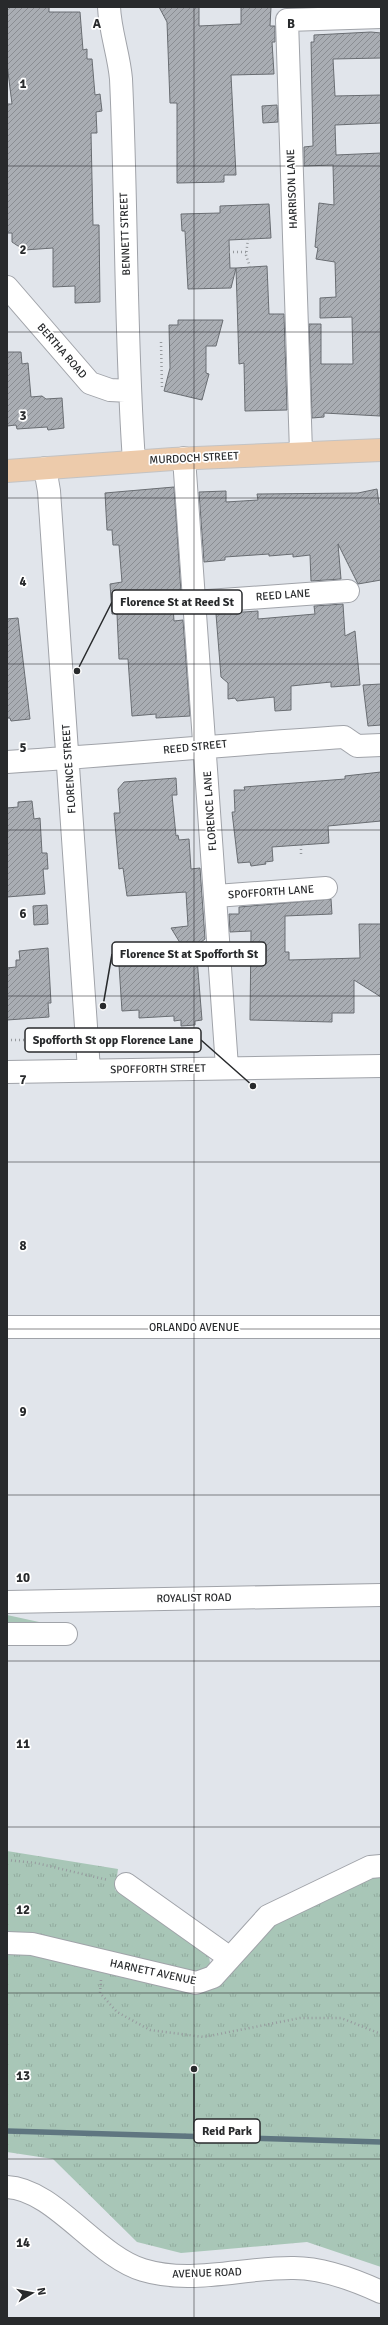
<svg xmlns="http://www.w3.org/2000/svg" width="388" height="2325" font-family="Signika,sans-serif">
	<defs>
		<pattern id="park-tufts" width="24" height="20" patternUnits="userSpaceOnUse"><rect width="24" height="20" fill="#a8c6b7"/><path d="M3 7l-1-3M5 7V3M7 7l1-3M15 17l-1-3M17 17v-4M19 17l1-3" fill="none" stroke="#91aa9e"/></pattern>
		<pattern id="building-hatch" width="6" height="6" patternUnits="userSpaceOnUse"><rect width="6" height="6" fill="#a9adb3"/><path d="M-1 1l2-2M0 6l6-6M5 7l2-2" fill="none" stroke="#8a8d92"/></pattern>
	</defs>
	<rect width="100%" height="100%" fill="#e1e5eb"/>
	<!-- grass -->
	<path fill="#a8c6b7" d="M7,1615L62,1627L7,1630Z"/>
	<!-- park -->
	<path fill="url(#park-tufts)" d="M7,1851L118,1869L115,1890L159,1914L209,1956L213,1985L276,1923L381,1859V2267L307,2242L181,2253L137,2242L53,2159L7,2152Z"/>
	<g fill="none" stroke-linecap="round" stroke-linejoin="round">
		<!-- stream -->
		<path stroke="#5f7680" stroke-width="5.5" d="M7,2131L381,2142"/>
	</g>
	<!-- building -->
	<path fill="url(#building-hatch)" stroke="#696d72" d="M7,7H49V12H80L83,50L87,49V59H92L95,95L100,94L102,111L96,112L97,133H91L93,225H99L100,302L75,303V286L53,287V248L24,250L12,242V233H7V104H12L7,64Z
		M159,7H199V26L241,24V7H271L270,26H275V42H272L274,74L231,75L236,175H224V182L177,183V103H170L167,22Z
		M371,32L381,33V58L333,59L335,96L381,95V123L335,125L336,155L381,153L380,416L324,413V417L312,418L309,324H321V364H353L352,317L320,318V298L336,297L335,262L316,259L318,248L315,247L319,203L334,205L333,165L304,166V147L313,146L311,42H314V35Z
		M277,105L278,122L263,123L262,106Z
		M269,204L271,238L229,240L230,268H236L231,288L188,289L185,231H182L181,214L220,213V206Z
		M267,266L269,314H284L287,410L245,411L244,363L239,364L236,268Z
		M178,320H223L216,346H206V373L209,374L202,400L164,391L170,368L169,325H178Z
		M7,352H21L22,364L28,363L31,397L42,396L46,399L62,398L64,428L48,430L47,427L17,429L16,425L7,426Z
		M174,487L181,592H172L174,621L183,620L190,716L156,718V714L132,716L128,659H119L117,614H112L110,584L122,582L119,545H113L112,530H107L105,493Z
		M377,489L379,504H381V580L358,584L338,544L341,579L311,581L310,555L293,557V554L269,556V554L225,557V560L204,562L199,492L226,491V502L258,500L257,494L358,493Z
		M343,604L345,636L355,631L360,685L331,687V682L291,686V710L275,711L274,697L237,701L235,698L228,699V683L221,677L216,614L258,611V619L315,614L314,606Z
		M18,618L30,719L11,721L10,718H7V619Z
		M381,684V725L368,726L363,685Z
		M381,772V821L328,826L329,843L272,847L273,861L265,862L266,864L251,866L250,862L238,863L232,812H235L234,790H245L244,787L345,779V776Z
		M176,778L177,795H172L176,836L178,835L179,840L189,839L191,869L200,868L205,939L196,946L202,1020L195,1021V1025L181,1026V1020L174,1021V1016L139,1018V1010L122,1011L118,950L182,946L171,928L188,926L186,892L127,896L123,868L119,869L114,813H120L118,789L124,782Z
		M32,801L34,819L40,818L42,853H47L48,869H43L45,894L7,897V808L18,807V802Z
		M331,899L332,914L285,916V952H289V960L360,958L359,924H381V997L354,980V1013H332V1022L250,1020L251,931L230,932L229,914H239V907Z
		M47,905L48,924L34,925L33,906Z
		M48,948L51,1003H48L49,1017L7,1020V968L16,967V960H20L19,951Z"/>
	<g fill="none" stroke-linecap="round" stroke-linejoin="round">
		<defs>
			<path id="minor" d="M109,7C110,31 119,55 121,79C127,206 125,334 134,461
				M7,287L90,383L110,390L130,391
				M301,452L287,20L381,17
				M184,458L227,1067
				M45,468L49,491L89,1070
				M194,602L348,591
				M7,762C120,755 231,744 344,737L357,746L381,745
				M216,896L326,888
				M7,1072L381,1066
				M7,1327H381
				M7,1602L381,1595
				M7,1634H66
				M126,1884L230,1958
				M7,1943L32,1944L196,1983L213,1977L268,1916L370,1867L381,1866
				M7,2187C54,2189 96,2256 143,2270C192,2285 244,2267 294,2268C323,2268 355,2280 381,2292"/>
			<path id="major" d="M7,471L173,459L381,450"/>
		</defs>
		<!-- minor casing -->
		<use href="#minor" stroke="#a0a3a9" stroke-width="24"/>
		<!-- major casing -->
		<use href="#major" stroke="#c3c3c4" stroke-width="24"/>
		<!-- path -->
		<path stroke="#969a9e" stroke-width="2.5" stroke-dasharray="1 3" stroke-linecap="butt" d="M248,239L246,255L250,267
			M229,252H246
			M161,342L162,388
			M301,845V855
			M7,1040H64
			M7,1860L36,1863L108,1880
			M101,1980L100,1993L117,2012L150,2030L204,2037L300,2018H341L381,2034"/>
		<!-- minor -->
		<use href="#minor" stroke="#fff" stroke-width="22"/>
		<!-- major -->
		<use href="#major" stroke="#edcbab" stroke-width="22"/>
	</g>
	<!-- grid -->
	<path fill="none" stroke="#282a2c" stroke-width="1" stroke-opacity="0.55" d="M194,7V2318M7,166H381M7,332H381M7,498H381M7,664H381M7,830H381M7,996H381M7,1162H381M7,1329H381M7,1495H381M7,1661H381M7,1827H381M7,1993H381M7,2159H381"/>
	<g text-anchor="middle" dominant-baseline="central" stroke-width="3.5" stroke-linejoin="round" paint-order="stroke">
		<!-- street labels -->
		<g font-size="11" fill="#282a2c" stroke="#fff">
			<text transform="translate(292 189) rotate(-92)">HARRISON LANE</text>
			<text transform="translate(125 234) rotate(-92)">BENNETT STREET</text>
			<text transform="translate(62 351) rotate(49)">BERTHA ROAD</text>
			<text transform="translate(194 458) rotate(-3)">MURDOCH STREET</text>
			<text transform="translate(283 595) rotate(-4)">REED LANE</text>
			<text transform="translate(195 747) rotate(-6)">REED STREET</text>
			<text transform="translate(69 769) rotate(-94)">FLORENCE STREET</text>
			<text transform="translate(210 811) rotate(-94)">FLORENCE LANE</text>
			<text transform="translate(271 892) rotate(-4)">SPOFFORTH LANE</text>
			<text transform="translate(158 1069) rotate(-1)">SPOFFORTH STREET</text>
			<text x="194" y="1327">ORLANDO AVENUE</text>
			<text transform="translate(194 1598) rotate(-1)">ROYALIST ROAD</text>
			<text transform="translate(153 1972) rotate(12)">HARNETT AVENUE</text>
			<text transform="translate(207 2273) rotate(-2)">AVENUE ROAD</text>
		</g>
	</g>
	<g font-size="13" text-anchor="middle" font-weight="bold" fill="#282a2c" stroke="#fff" stroke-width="3.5" stroke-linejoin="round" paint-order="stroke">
		<text x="97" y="28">A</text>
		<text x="291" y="28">B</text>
		<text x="23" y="88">1</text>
		<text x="23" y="254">2</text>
		<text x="23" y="420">3</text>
		<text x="23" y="586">4</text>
		<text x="23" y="752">5</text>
		<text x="23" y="918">6</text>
		<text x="23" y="1084">7</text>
		<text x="23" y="1250">8</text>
		<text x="23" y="1416">9</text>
		<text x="23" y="1582">10</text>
		<text x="23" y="1748">11</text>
		<text x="23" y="1914">12</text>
		<text x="23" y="2080">13</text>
		<text x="23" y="2247">14</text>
	</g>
	<!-- callouts -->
	<path fill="none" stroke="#282a2c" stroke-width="1.5" d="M77 671L112 602M103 1006L112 954M253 1086L201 1040M194 2069L194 2131"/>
	<g fill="#282a2c" stroke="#fff" stroke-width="1.5">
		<circle cx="77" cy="671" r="4"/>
		<circle cx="103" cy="1006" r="4"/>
		<circle cx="253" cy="1086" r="4"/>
		<circle cx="194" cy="2069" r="4"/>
	</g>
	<g fill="#fff" stroke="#282a2c" stroke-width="1.5">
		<rect x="112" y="590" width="130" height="24" rx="4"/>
		<rect x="112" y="942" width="154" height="24" rx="4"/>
		<rect x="25" y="1028" width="176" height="24" rx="4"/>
		<rect x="194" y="2119" width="66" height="24" rx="4"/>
	</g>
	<g font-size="12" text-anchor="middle" font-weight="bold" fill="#282a2c">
		<text x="177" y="606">Florence St at Reed St</text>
		<text x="189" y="958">Florence St at Spofforth St</text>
		<text x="113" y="1044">Spofforth St opp Florence Lane</text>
		<text x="227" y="2135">Reid Park</text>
	</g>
	<!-- border -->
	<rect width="388" height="2325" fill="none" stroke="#282a2c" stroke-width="16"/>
	<!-- north arrow -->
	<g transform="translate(32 2293) rotate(80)" stroke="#ffffff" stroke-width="3" paint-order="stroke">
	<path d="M0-3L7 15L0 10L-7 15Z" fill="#282a2c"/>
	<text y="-6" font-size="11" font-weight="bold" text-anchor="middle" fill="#282a2c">N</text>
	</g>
</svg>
